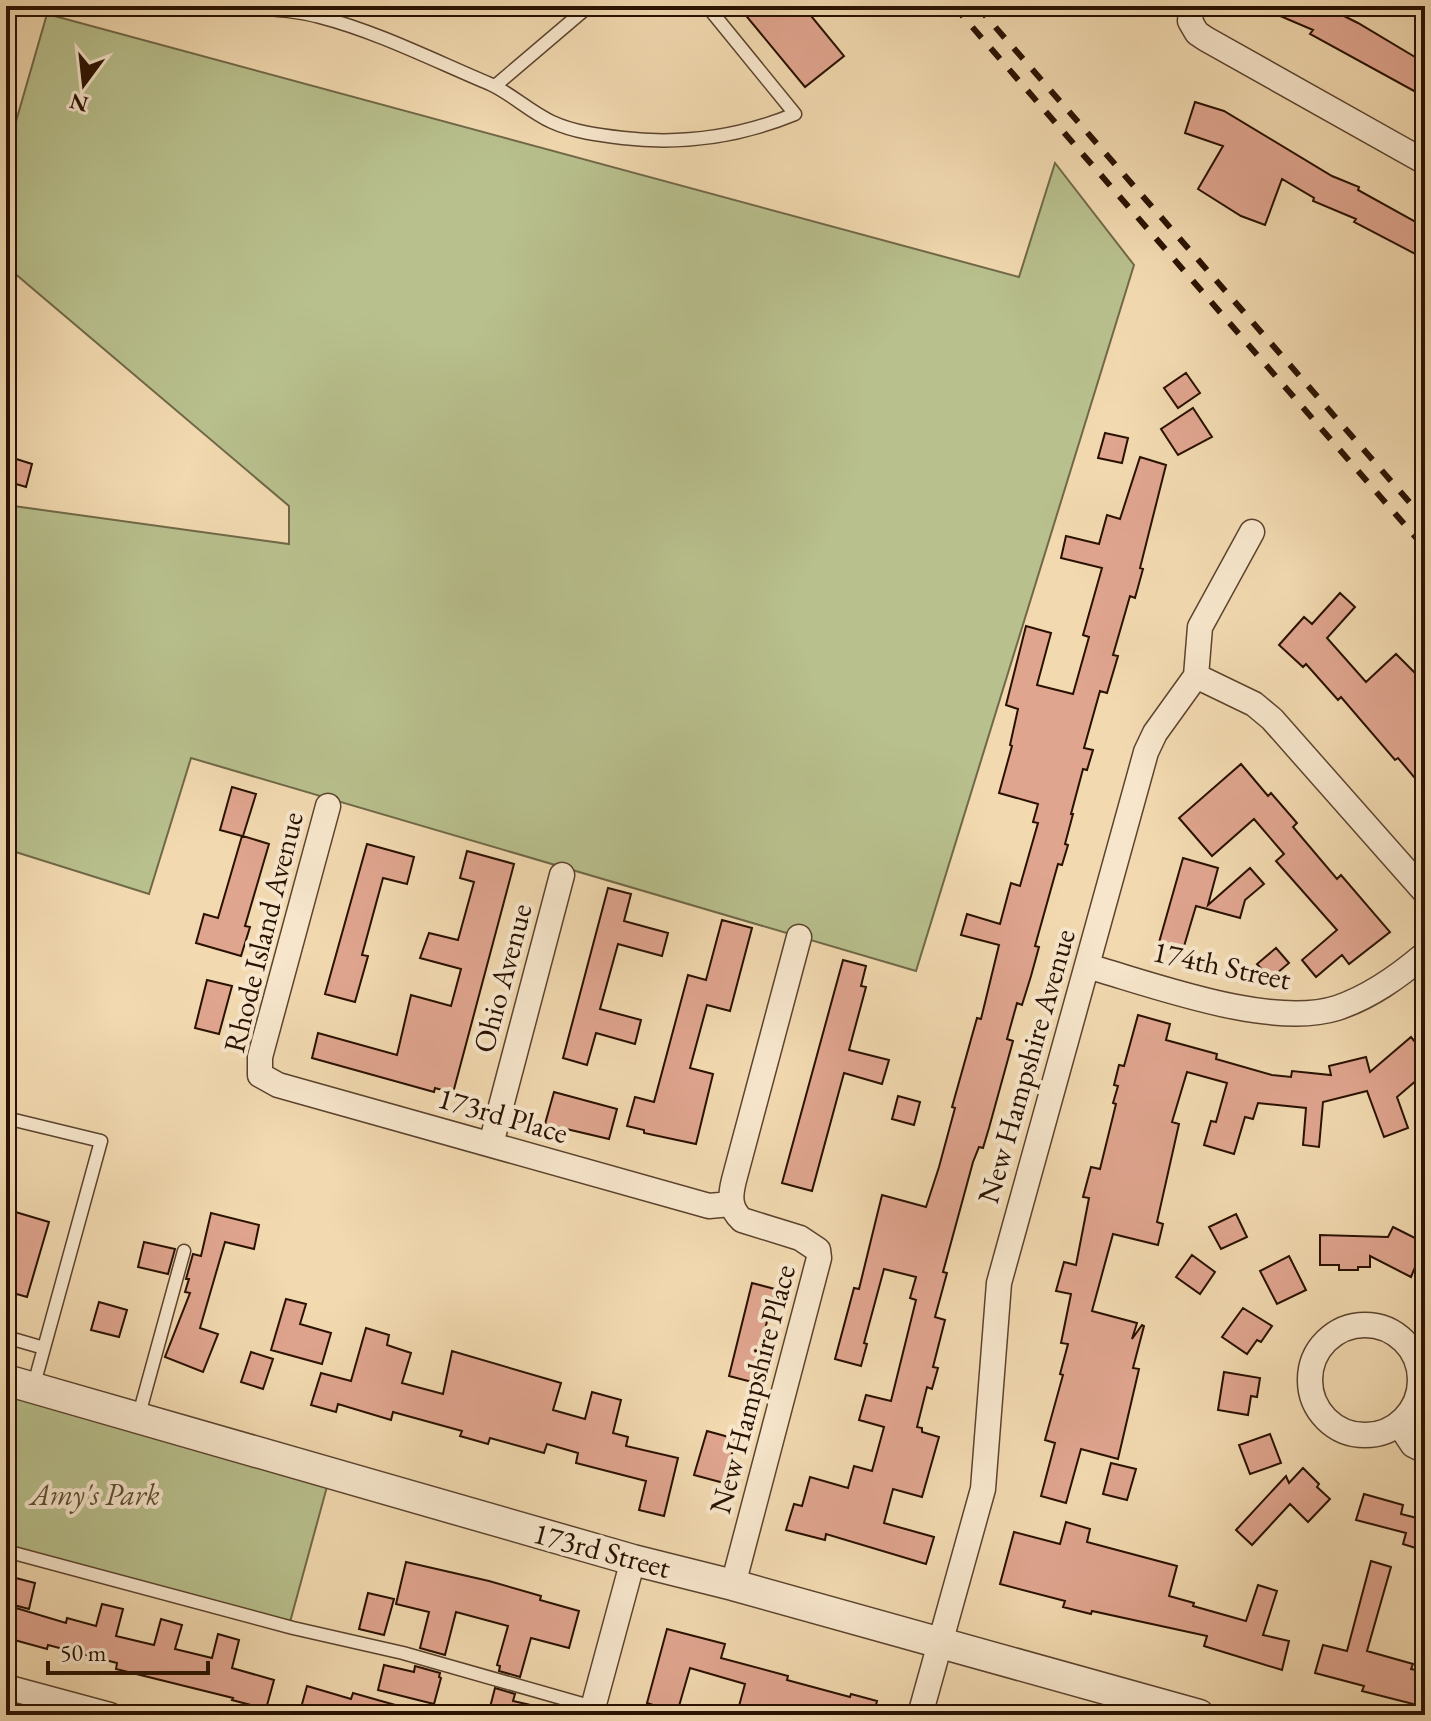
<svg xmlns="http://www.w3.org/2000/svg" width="1431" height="1721" font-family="'EB Garamond',serif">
	<rect width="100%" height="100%" fill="#f2d9b0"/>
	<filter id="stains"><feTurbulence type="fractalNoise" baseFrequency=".0025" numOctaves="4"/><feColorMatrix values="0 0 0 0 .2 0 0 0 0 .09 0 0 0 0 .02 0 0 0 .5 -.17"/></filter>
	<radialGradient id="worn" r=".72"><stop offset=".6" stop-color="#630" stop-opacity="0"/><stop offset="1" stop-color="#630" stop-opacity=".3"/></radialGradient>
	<!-- green -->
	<path fill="#b8c08d" stroke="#706847" stroke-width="2" d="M47,14L1019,277L1055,163L1134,265L916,971L191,758L149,894L6,849V505L289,544V506L6,266V156Z
		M6,1393L328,1483L290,1622L6,1545Z"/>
	<!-- building -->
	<path fill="#e0a58f" stroke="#291101" stroke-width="2" d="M738,6H803L844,56L805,87Z
		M1257,6H1324L1358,23L1425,63V97L1310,34L1313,30Z
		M1195,102L1224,111L1332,176L1359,187L1358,190L1425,227V259L1354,222L1356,219L1313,201L1314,198L1282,179L1265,225L1241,216L1198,189L1223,146L1185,133Z
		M1186,373L1200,393L1178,408L1164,388Z
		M1193,408L1212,437L1178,455L1161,429Z
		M1105,433L1128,438L1122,463L1098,458Z
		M10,457L32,464L26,487L6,481Z
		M1140,457L1166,465L1140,568L1143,569L1135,598L1130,596L1113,655L1118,656L1107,693L1100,691L1084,748L1093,750L1087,770L1083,769L1071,814H1073L1065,844L1068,845L1062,865L1058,864L1049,896L1035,946L1039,947L1031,976L1022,1005L1017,1003L1007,1039L1013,1041L989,1128L983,1148L979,1147L973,1162L943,1272L947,1273L935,1317L945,1320L933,1367L938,1368L932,1389L927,1387L917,1427L922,1428V1432L939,1437L922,1497L893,1489L884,1523L934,1537L926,1564L826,1534L825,1540L786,1530L794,1504L802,1506L810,1477L848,1488L854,1466L872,1471L884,1427L859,1420L866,1395L891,1401L916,1300L910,1298L916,1277L884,1269L864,1343L867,1344L861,1366L835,1359L854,1288L859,1289L882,1195L926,1207L939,1167L955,1108L952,1107L977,1018L981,1019L999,945L961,935L967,914L1000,924L1011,883L1020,886L1038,823L1033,822L1038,804L999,793L1012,746L1010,745L1018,709L1006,705L1026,626L1051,633L1037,685L1073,694L1089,637L1083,635L1102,568L1061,558L1066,536L1099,544L1107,515L1120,519Z
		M1340,593L1355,607L1327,638L1366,682L1396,654L1425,683V790L1398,758L1395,760L1341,697L1338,700L1306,664L1303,667L1279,645L1304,617L1312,624Z
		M1241,764L1268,796L1271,793L1297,823L1293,827L1337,879L1341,875L1390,932L1349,964L1342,955L1316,977L1302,960L1337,930L1276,861L1284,854L1254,819L1212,856L1179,818Z
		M232,787L256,794L243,836L269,844L245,926L250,927L241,956L196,943L204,914L218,918L242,836L220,830Z
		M367,844L414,857L407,884L383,878L362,955L368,956L355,1002L325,994Z
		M467,851L514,864L453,1093L435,1088L434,1092L312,1058L318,1033L397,1055L411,995L451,1006L461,969L420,958L429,933L458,940L474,882L460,878Z
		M1183,858L1218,868L1208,905L1250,868L1264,884L1245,900L1240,918L1196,906L1182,953L1158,946Z
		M608,888L631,894L624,921L668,933L662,956L618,944L600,1009L641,1020L635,1044L596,1033L587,1065L563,1058Z
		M722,920L752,928L730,1011L707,1005L690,1068L713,1074L696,1144L644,1133V1130L627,1126L635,1097L654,1102L688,975L706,980Z
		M1276,948L1289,963L1270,979L1257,964Z
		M843,960L866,966L861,986L866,987L849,1050L889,1060L882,1084L844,1073L812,1191L782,1183Z
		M207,980L232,986L219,1034L195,1028Z
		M1138,1015L1170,1024L1166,1040L1217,1054L1216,1059L1272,1075L1291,1077L1292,1071L1331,1075L1329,1066L1366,1057L1370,1072L1411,1037L1425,1054V1073L1397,1097L1408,1128L1384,1137L1367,1091L1323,1102L1319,1147L1303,1145L1306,1108L1258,1103L1253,1119L1245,1117L1234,1154L1204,1145L1211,1121L1216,1122L1227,1083L1187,1072L1172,1122L1179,1124L1157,1222L1163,1224L1158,1245L1113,1234L1092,1311L1137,1323L1132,1339L1142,1325L1144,1326L1133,1368L1139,1369L1118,1459L1081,1449L1066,1503L1041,1496L1055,1443L1045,1440L1063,1375L1060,1374L1068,1344L1061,1343L1071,1294L1056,1291L1064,1262L1076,1265L1089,1198L1083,1197L1091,1167L1100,1169L1116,1104L1113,1103L1118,1086L1114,1085L1119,1065L1124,1066Z
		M554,1092L617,1109L609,1139L545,1124Z
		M898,1096L920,1102L914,1125L892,1119Z
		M12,1211L49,1222L27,1297L6,1291V1232Z
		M211,1213L259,1225L254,1249L225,1242L200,1328L218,1334L203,1372L165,1357L190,1293L185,1292L189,1279H186L193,1254L201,1256Z
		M1236,1214L1247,1237L1221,1249L1209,1227Z
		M1393,1227L1425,1243L1411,1277L1370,1256V1267H1358V1270H1339V1265H1320V1235L1388,1237Z
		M144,1242L175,1249L168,1274L138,1267Z
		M1192,1255L1215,1272L1200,1294L1176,1277Z
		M1289,1256L1306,1290L1277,1304L1260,1271Z
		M752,1283L775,1289L752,1382L729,1376Z
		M286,1299L306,1304L300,1324L331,1333L322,1364L271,1350Z
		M99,1302L127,1310L119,1337L91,1330Z
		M1243,1308L1272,1326L1261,1342L1257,1340L1247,1354L1222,1337Z
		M366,1328L389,1335L387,1345L411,1353L402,1383L443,1394L452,1351L561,1383L553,1410L585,1419L592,1392L621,1400L613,1433L628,1437L626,1446L678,1458L664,1516L639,1510L646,1481L576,1463L578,1453L547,1444L544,1453L490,1438L488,1444L460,1436L462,1431L393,1412L391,1420L338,1404L336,1412L311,1405L321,1373L351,1381Z
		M251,1352L273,1359L263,1389L241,1382Z
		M1224,1372L1260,1378L1257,1397L1251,1396L1248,1415L1218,1410Z
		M707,1431L736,1439L724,1483L694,1475Z
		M1270,1434L1281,1463L1250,1474L1239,1445Z
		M1111,1463L1136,1469L1127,1500L1103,1494Z
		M1303,1468L1319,1484L1317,1487L1330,1499L1308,1522L1290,1504L1252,1545L1236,1530L1286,1476L1289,1483Z
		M1364,1494L1403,1505L1401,1514L1425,1520V1551L1403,1544L1406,1533L1356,1520Z
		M1066,1522L1090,1529L1087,1542L1177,1566L1169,1596L1194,1603L1193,1606L1246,1621L1258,1585L1277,1591L1263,1635L1289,1641L1282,1670L1204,1646L1207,1636L1092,1611L1091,1614L1063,1607L1065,1601L1000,1584L1014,1532L1060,1544Z
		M1371,1561L1391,1567L1367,1651L1413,1664L1411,1669L1425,1672V1707L1362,1691L1364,1686L1315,1673L1323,1645L1347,1651Z
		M406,1562L489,1581L541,1596L540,1600L579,1611L569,1648L531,1638L520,1677L499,1671L500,1666L497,1665L508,1626L456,1612L445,1655L420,1648L429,1612L396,1604Z
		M12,1577L35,1583L29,1609L6,1603Z
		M368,1593L394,1599L384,1635L359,1629Z
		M102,1604L123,1609L116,1636L154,1645L161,1619L182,1625L175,1649L212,1658L218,1634L239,1640L232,1668L274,1680L266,1709L232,1700L233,1698L116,1669L117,1663L48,1645L47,1649L7,1638L16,1608L66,1623L67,1618L96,1626Z
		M667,1629L725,1644L721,1658L788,1676L787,1680L850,1697L851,1694L877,1701L876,1705L894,1710V1715H756L757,1711L739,1706L745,1684L690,1668L677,1713L647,1703Z
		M384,1665L414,1672L415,1666L440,1673L439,1677L441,1678L434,1704L378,1690Z
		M307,1686L351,1699L353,1693L413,1710L412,1715H299Z
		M495,1688L515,1694L513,1701L544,1708L543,1715H488Z"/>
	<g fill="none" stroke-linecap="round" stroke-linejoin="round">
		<defs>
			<path id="service" d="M230,6C260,9 291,9 320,17C378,32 435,61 490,84C512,94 530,112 552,122C574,132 598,135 623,138C683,145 739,137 795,114L707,6
				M495,86L589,6
				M6,1118L101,1141L33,1388
				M6,1337L44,1348
				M138,1418L184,1251
				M6,1551L293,1628L403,1653L593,1707"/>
			<path id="minor" d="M1192,6L1190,21L1197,33L1206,39L1425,162
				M1196,676L1254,704L1272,719L1425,892
				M328,806L260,1057V1075L278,1085L709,1206L731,1204
				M1087,966C1154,985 1271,1029 1337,1008C1370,997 1398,977 1425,954
				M491,1144L562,875
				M1310 1380a55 55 0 1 1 110 0a55 55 0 1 1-110 0Z
				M1399,1424L1413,1445L1425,1451
				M733,1585L819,1258L818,1250L800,1238L742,1220C729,1208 730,1196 734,1180L799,937
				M6,1687L110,1715
				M591,1715L633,1560
				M920,1715L983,1489L999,1283L1146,752L1155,733L1196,676L1200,627L1252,532"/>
			<path id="tertiary" d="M6,1380L633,1560L733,1585L1199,1715"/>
		</defs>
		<!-- service casing -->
		<use href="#service" stroke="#5b432d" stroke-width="15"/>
		<!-- minor casing -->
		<use href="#minor" stroke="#5b432d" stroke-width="27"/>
		<!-- tertiary casing -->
		<use href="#tertiary" stroke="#5b432d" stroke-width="33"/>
		<!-- service -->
		<use href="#service" stroke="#f7e6cc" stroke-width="12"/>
		<!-- minor -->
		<use href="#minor" stroke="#f7e6cc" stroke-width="24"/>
		<!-- tertiary -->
		<use href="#tertiary" stroke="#f7e6cc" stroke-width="30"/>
		<!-- rail -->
		<path stroke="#291101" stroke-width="6" stroke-dasharray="14 14" stroke-linecap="butt" d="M954,6L1425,548
			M977,6L1425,520"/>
	</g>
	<g text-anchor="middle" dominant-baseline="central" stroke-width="8" stroke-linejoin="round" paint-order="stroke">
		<!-- street labels -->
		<g font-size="30" fill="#291101" stroke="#f7e6cc">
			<text transform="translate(263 932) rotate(-76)">Rhode Island Avenue</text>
			<text transform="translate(1222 965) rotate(12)">174th Street</text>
			<text transform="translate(502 978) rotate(-75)">Ohio Avenue</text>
			<text transform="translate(1026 1066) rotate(-74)">New Hampshire Avenue</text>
			<text transform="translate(503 1115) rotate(16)">173rd Place</text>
			<text transform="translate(752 1389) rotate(-75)">New Hampshire Place</text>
			<text transform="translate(602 1550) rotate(15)">173rd Street</text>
		</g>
		<!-- park labels -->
		<g font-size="30" font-style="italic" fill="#5b4e32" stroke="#f7e6cc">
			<text x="95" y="1494">Amy's Park</text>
		</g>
	</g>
	<!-- margin -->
	<rect width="1431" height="1721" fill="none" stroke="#f2d9b0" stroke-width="32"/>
	<rect x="8" y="8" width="1415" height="1705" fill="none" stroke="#291101" stroke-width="4"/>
	<rect x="16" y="16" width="1399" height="1689" fill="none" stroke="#291101" stroke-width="2"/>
	<!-- north arrow -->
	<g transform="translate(84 84) rotate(195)" stroke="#f7e6cc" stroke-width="6" paint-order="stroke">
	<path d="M0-6L14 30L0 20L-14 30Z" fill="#291101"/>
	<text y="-12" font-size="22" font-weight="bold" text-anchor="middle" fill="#291101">N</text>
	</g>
	<!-- scale -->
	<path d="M48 1661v12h160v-12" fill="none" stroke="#291101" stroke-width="4"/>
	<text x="60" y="1661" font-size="24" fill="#291101" stroke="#f7e6cc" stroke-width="6" paint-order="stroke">50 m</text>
	<rect width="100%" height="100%" filter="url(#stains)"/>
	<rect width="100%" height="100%" fill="url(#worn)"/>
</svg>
